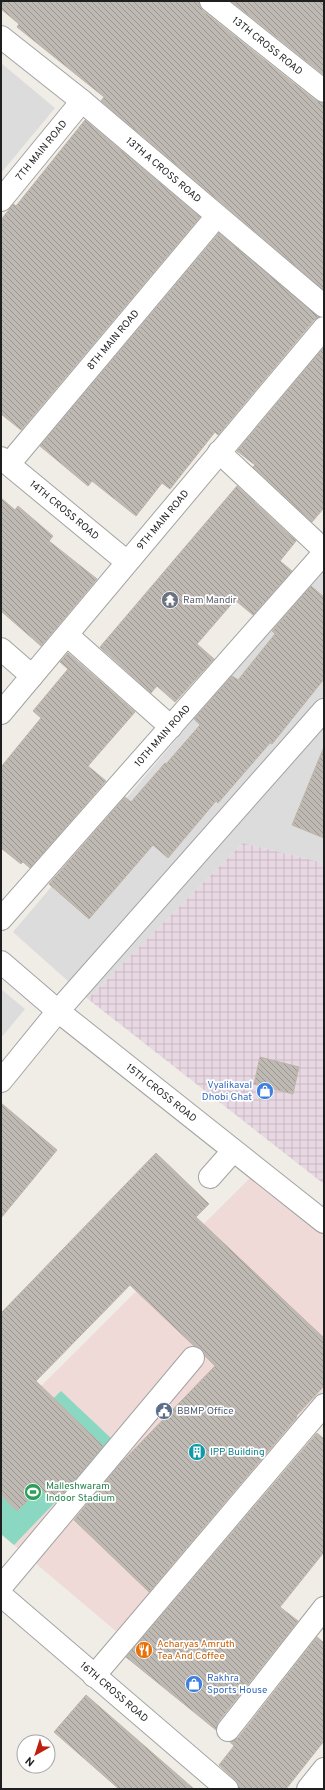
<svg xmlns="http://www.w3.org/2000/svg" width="325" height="1790" font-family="Overpass,sans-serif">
	<defs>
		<pattern id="industrial-grid" width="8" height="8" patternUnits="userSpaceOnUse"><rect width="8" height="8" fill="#e8d8e3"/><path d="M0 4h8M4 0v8" fill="none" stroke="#c7b9c2"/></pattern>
		<pattern id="building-back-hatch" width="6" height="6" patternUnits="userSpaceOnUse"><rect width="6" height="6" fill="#bfb9b3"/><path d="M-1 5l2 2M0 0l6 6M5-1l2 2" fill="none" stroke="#9b9691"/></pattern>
	</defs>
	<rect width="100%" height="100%" fill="#efede6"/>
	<!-- residential -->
	<path fill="#dddcdc" d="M1,63L55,108L1,173Z
		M324,565V863L243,843L88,999L13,932Z
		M1,989L25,1009L1,1038Z"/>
	<!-- commercial -->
	<path fill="#efdad7" d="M252,1176L324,1233V1396L124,1638L1,1534V1426Z"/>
	<!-- industrial -->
	<path fill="url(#industrial-grid)" d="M243,843L324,863V1184L88,999Z"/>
	<!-- pitch -->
	<path fill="#8ad8c1" d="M61,1391L114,1441L14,1545L1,1534V1450Z"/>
	<!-- building -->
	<path fill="url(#building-back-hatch)" stroke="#c0b5a9" d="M1,1H199L200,6L203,11L316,101L324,103V290L101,101L104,97L17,27L19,24L1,9Z
		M231,1H324V75Z
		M85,120L200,217L21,430L1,414V220L13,204L16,206Z
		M219,233L319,317L314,320L218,435L215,432L170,489L162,483L136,516L92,481L88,486L40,446Z
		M324,347V508L312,522L253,467L255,465L237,451Z
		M237,486L296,541L280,561L292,571L253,615L235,600L197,644L214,659L175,702L157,686L151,693L100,647Z
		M1,498L15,510L18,506L53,536L49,541L97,579L41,646L1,611Z
		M311,586L324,597V679L272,744L270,743L218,803L216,801L168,858L153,845L89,919L49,884L125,797L131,802L165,763L166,764L200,725L194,719L232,676L238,680L275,634L272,631Z
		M68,653L135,712L88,766L106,781L30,868L23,862L21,864L1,848V767L41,718L33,711L68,669L60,662Z
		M323,749L324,750V838L292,825Z
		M260,1057L299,1067L293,1094L254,1084Z
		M1,1103L57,1150L1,1218Z
		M156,1153L209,1204L196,1217L324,1338V1386L296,1416L297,1417L149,1592L74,1520L120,1464L215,1366L205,1356L201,1349L194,1346L130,1285L36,1381L103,1446L55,1503L40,1488L17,1511L1,1495V1313Z
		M317,1433L324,1439V1552L280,1607L298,1621L218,1722L216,1730L126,1657Z
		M317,1637L324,1643V1741L286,1789H239L235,1780L219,1765L234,1746L230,1742L238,1738Z
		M86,1695L194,1789H119L54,1732Z"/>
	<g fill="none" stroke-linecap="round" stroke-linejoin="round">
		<defs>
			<g id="minor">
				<path id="s1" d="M211,1L324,91"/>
				<path id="s2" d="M1,37L82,101L324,306"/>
				<path id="s3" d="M1,200L82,101"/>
				<path d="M219,452L324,550"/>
				<path id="s4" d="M1,458L127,562"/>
				<path id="s5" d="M9,464L217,216"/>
				<path d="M67,635L171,727"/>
				<path d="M1,649L32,676"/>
				<path id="s6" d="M1,713L324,328"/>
				<path id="s7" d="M1,919L324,553"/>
				<path id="s8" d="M1,962L58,1011L324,1222"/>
				<path d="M1,1081L58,1011L324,710"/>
				<path d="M210,1177L233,1151"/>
				<path d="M1,1587L193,1358"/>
				<path id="s9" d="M1,1595L227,1789"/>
				<path d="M94,1676L324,1405"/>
				<path d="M228,1730L324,1608"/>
				<path d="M308,1789L324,1769"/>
			</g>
		</defs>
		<!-- minor casing -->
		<use href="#minor" stroke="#a3a3a3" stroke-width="24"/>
		<!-- minor -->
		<use href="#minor" stroke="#fff" stroke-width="22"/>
	</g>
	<!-- icons -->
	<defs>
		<symbol id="temple-disc" viewBox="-11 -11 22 22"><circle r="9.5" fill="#6b7280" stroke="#fff"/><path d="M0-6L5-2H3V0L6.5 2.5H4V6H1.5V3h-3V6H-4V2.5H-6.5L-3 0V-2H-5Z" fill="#fff"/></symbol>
		<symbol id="shop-disc" viewBox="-11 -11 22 22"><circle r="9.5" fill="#3f7fe0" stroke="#fff"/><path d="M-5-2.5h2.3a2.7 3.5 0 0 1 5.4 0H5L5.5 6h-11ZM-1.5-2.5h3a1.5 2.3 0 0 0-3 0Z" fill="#fff"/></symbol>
		<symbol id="civic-disc" viewBox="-11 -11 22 22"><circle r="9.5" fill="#5c6f8a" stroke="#fff"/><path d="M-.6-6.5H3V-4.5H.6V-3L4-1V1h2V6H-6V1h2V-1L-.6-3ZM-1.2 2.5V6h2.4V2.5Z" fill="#fff"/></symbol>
		<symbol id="building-disc" viewBox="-11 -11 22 22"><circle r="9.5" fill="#0f9aa8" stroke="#fff"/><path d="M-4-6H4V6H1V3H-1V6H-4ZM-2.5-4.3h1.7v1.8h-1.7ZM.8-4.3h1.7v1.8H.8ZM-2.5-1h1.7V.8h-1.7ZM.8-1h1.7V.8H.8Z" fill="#fff"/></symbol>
		<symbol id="stadium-disc" viewBox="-11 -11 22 22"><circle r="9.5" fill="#2e9e5b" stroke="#fff"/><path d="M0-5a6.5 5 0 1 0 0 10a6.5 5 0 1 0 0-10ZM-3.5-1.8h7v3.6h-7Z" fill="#fff"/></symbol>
		<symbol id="restaurant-disc" viewBox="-11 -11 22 22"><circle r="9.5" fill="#e8710a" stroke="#fff"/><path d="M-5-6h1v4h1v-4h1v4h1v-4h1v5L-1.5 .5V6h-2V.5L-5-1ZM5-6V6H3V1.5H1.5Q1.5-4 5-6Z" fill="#fff"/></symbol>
	</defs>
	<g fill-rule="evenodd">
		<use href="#temple-disc" x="160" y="590" width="20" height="20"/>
		<use href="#shop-disc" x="255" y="1081" width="20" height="20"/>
		<use href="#civic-disc" x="154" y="1401" width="20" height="20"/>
		<use href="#building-disc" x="187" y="1442" width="20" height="20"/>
		<use href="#stadium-disc" x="23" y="1482" width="20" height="20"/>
		<use href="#restaurant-disc" x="134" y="1640" width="20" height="20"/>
		<use href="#shop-disc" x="184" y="1674" width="20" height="20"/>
	</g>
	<g text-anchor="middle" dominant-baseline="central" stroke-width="3.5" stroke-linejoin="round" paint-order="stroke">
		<!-- street labels -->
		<g font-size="10" fill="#1f1f1f" stroke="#fff">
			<text stroke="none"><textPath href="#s1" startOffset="72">13TH CROSS ROAD</textPath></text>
			<text stroke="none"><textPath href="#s3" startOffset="64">7TH MAIN ROAD</textPath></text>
			<text stroke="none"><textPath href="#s2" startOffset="210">13TH A CROSS ROAD</textPath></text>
			<text stroke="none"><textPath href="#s5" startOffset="162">8TH MAIN ROAD</textPath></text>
			<text stroke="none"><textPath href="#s4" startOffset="82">14TH CROSS ROAD</textPath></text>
			<text stroke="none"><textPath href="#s6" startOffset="252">9TH MAIN ROAD</textPath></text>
			<text stroke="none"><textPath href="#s7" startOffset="244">10TH MAIN ROAD</textPath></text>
			<text stroke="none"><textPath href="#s8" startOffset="207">15TH CROSS ROAD</textPath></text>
			<text stroke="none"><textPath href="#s9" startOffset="149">16TH CROSS ROAD</textPath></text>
		</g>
		<!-- worship labels -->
		<g font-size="10" fill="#5b616d" stroke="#fff" text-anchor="start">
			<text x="183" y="600">Ram Mandir</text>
		</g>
		<!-- shop labels -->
		<g font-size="10" fill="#366cbe" stroke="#fff" text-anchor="end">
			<text x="252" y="1085">Vyalikaval<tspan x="252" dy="12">Dhobi Ghat</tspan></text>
			<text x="207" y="1678" text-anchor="start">Rakhra<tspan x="207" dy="12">Sports House</tspan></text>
		</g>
		<!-- service labels -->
		<g font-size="10" fill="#4e5e75" stroke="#fff" text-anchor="start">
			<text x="177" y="1411">BBMP Office</text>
		</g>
		<!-- culture labels -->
		<g font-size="10" fill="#0d838f" stroke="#fff" text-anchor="start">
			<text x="210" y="1452">IPP Building</text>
		</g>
		<!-- leisure labels -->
		<g font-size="10" fill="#27864d" stroke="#fff" text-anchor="start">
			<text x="46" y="1486">Malleshwaram<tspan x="46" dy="12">Indoor Stadium</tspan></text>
		</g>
		<!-- food labels -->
		<g font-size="10" fill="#c56008" stroke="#fff" text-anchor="start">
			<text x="157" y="1644">Acharyas Amruth<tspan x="157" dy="12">Tea And Coffee</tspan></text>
		</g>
	</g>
	<!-- border -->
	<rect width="325" height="1790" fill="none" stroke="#1f1f1f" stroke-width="4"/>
	<!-- north arrow -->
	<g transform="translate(36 1754) rotate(219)"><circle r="19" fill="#ffffff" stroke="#a5a5a5"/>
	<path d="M0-3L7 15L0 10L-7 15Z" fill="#bf1f0f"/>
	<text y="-6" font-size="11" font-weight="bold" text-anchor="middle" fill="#1f1f1f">N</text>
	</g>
</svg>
